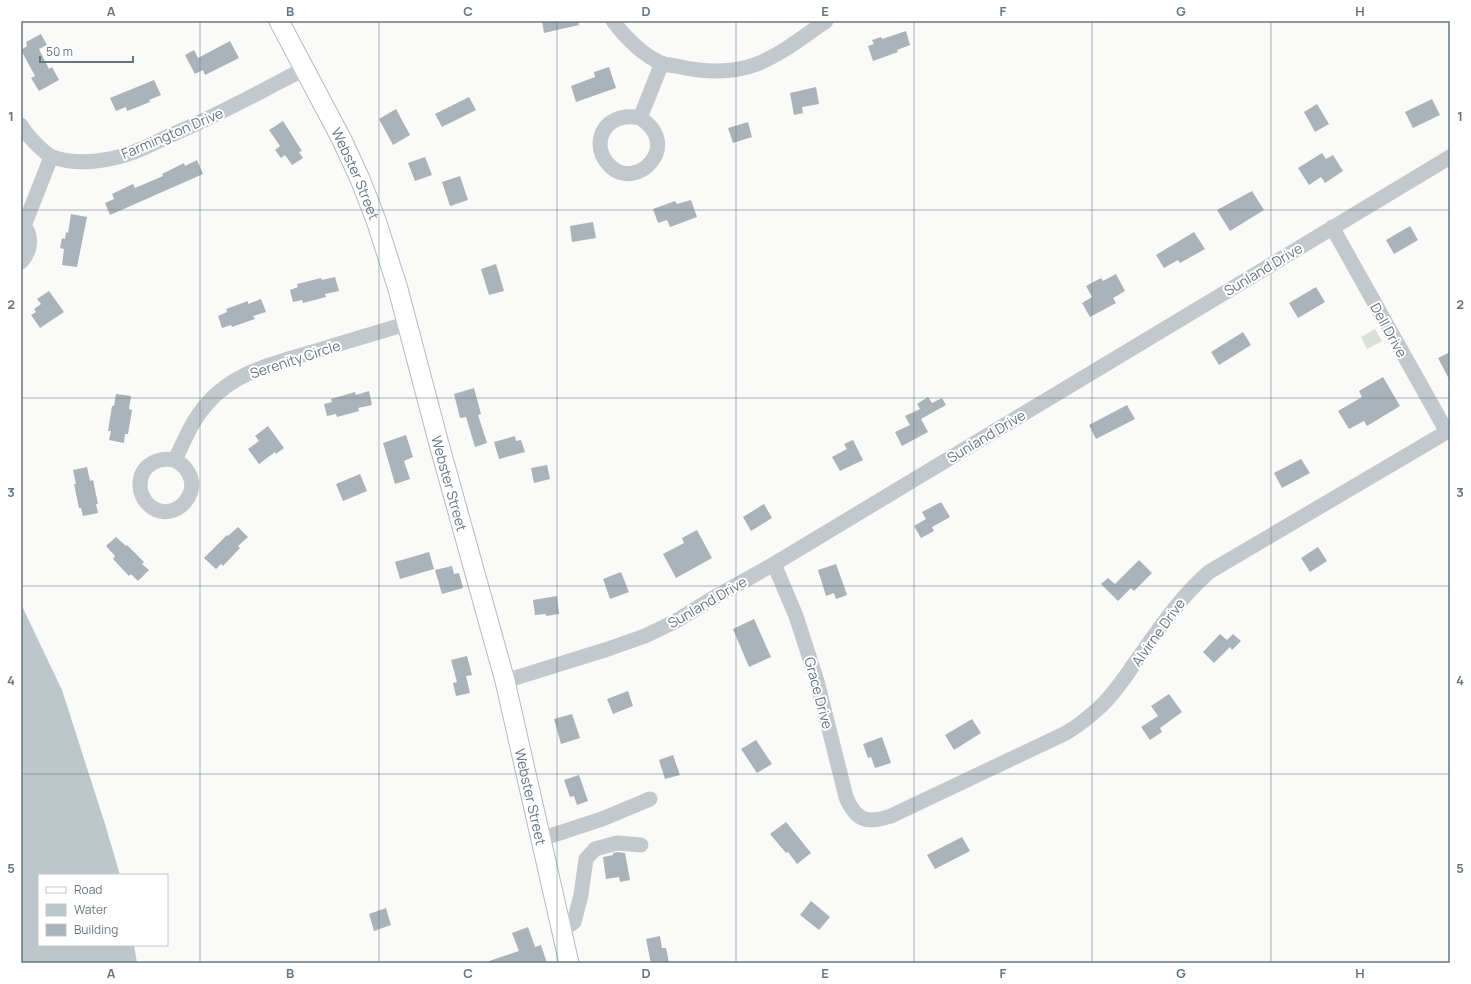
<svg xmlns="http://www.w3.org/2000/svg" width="1471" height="984" font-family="Manrope,sans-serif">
	<rect width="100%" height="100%" fill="#fafaf8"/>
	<!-- green -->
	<path fill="#dadfd7" d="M1375,329L1382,341L1367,349L1361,337Z"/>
	<!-- water -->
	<path fill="#bbc7cb" d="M21,604L62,690L105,824L120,875H39V945H134L137,963H21Z"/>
	<!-- building -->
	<path fill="#aab3b9" d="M542,21H578L579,25L544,33Z
		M906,31L910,45L897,50L898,52L873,61L868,46L874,44L872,40L881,37L882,39Z
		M41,34L47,45L39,49L49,69L52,67L59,80L39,91L31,78L35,76L21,50L27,46L26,42Z
		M230,41L239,58L205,75L203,70L195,74L185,55L194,50L198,58Z
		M609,67L616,88L576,102L571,86L595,77L594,72Z
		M154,80L161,95L149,100L150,102L135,108L127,111L126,107L116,111L110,98Z
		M816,87L819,104L802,107L803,113L794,115L790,93Z
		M469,97L476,110L442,127L435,114Z
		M1432,99L1440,115L1413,128L1405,112Z
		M1317,104L1329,124L1315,132L1304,112Z
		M396,109L410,135L393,145L379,119Z
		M283,121L302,151L299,152L303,158L292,165L285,155L281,158L275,150L280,146L269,130Z
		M748,122L752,137L733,143L728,128Z
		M1322,153L1326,159L1333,155L1343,171L1325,183L1321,177L1309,185L1298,168Z
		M425,157L432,175L415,181L408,163Z
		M197,160L203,174L110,215L105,203L114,199L112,194L133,184L135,188L163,176L162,174L184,163L185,166Z
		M460,176L468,200L450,206L442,182Z
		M1252,191L1264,210L1230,231L1217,210Z
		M691,200L697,217L670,227L667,220L658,223L653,209L675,201L677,204Z
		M71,214L87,217L77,267L62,265L64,249L60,248L62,238L65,239L66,232L68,233Z
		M593,222L596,238L572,242L570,226Z
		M1410,226L1418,240L1394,254L1386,240Z
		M1194,232L1205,249L1180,263L1178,260L1164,268L1156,255Z
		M496,264L504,291L489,295L481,269Z
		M1116,274L1125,291L1113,298L1116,303L1090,317L1082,303L1092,297L1086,286L1101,278L1103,281Z
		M335,277L339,291L325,294L326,297L303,303L302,300L293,302L290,290L298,287L297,284L321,278L322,280Z
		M1316,287L1325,302L1298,318L1289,303Z
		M49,291L64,312L40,328L31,315L36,312L34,309L41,304L37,299Z
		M261,299L266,312L253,316L255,319L232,327L231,325L222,328L218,316L227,312L226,309L248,301V304Z
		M1243,332L1251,345L1219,365L1211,352Z
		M1450,352V381L1438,358Z
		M1383,377L1400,406L1367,426L1364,421L1349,429L1338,411L1362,397L1359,391Z
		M474,388L481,414L478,415L487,443L475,447L466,417L460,418L454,394Z
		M369,391L372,405L358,408L359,411L337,417L336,414L327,416L324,404L332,402L331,399L355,392L356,395Z
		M116,394L131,396L129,409L132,410L128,434H125L124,443L109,440L111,431H108L112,406H114Z
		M928,397L932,403L942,398L946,405L921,419L928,432L902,446L895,432L910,425L905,416L920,409L917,404Z
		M1127,405L1135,419L1096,439L1089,425Z
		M268,426L284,448L276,454L275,452L259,464L248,449L259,441L255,436Z
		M406,435L413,457L404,461L410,479L395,484L383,443Z
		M515,436L516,441L521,440L525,452L499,459L494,442Z
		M853,440L863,460L840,471L832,457L847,449L844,444Z
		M1301,459L1310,473L1282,488L1274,473Z
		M547,465L550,479L534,483L531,468Z
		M87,467L90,481L93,480L98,504H96L98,513L83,516L81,508H79L74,484H76L73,470Z
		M360,474L367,491L343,501L336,484Z
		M941,502L950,517L932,527L934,531L921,538L914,526L926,519L922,512Z
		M764,504L772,518L751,531L743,517Z
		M238,527L248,537L238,546L240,548L223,566L221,564L216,569L204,558L227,535L228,536Z
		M697,530L712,558L676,578L663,554L684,543L682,538Z
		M116,537L126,546L127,545L144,562L142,564L149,570L138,581L131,574L129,576L113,559L115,556L106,546Z
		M1318,547L1327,561L1310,572L1301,558Z
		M429,552L434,569L400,579L395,562Z
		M1139,560L1152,573L1134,591L1131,588L1118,601L1101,584L1108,578L1115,584Z
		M836,564L847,595L836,599L834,593L826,596L818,570Z
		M452,566L454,574L459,573L463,588L442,594L435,570Z
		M621,572L629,592L610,599L603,579Z
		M557,596L559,614L546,616V614L535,615L533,600Z
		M754,619L771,657L749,667L733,629Z
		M1220,634L1227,640L1233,634L1241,641L1232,650L1230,647L1214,663L1203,652Z
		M467,656L472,675L466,676L470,693L456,696L453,683L457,682L451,660Z
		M628,691L633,706L613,714L607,699Z
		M1169,694L1182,712L1160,728L1162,732L1150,740L1141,727L1158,716L1151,706Z
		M572,714L580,738L561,744L554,719Z
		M972,719L981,733L954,750L945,735Z
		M882,737L891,763L875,768L871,757L868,758L863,744Z
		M756,740L772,764L757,773L741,749Z
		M673,755L680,775L665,779L659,760Z
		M579,775L588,801L577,805L574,796L570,797L564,780Z
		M786,822L811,853L797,864L788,852L786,853L770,834Z
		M962,837L970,851L935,869L927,855Z
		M618,852L625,853L630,880L620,882L619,877L606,879L603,857L613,855V853Z
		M811,901L830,917L819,930L800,915Z
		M386,908L391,925L374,931L369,914Z
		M528,927L535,947L541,945L547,963H490L489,961L519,951L512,933Z
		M660,936L662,948H666L669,963H651L650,959L646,939Z"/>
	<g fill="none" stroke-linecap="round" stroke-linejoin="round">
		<defs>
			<g id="major">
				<path id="s1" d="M279,21L342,140L360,179L376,220L398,289L439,444L505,681L569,963"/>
			</g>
		</defs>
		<!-- major casing -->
		<use href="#major" stroke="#b5babe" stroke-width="21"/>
		<!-- minor -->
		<path stroke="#c3c8cc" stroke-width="15" d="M613,21C626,38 641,54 661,63C665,65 671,65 676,66C702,72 731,74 757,64C782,54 804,36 826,21
			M640,118C683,145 637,192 610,166C604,160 600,152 600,144C601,121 622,114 640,118L662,63
			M21,125C25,133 44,154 53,157C78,166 110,161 134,152C148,147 162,139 176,133C220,114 262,91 304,69
			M21,223C34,234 31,251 21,262
			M24,226L51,157
			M1332,227L1447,432
			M175,460C215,483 174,530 148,504C143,499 140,492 140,485C140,465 158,457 175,460C184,441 192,421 206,405C235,370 282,361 323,349C351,340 380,332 408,323
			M774,564L796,616L817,681L846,797C856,821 867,824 891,816L1066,733C1078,726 1089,717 1100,707C1113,695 1124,679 1134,664C1157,632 1179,598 1209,572L1450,430
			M505,681L605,650L645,636L676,621L715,597L774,564L1450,157
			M541,839L602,819L650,799
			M562,931L574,922L581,895L586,859L595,849L617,843L641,845"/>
		<!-- major -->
		<use href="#major" stroke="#fff" stroke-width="19"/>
	</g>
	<!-- grid -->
	<path fill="none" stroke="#657683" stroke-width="1" stroke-opacity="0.55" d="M200,21V963M379,21V963M557,21V963M736,21V963M914,21V963M1092,21V963M1271,21V963M21,210H1450M21,398H1450M21,586H1450M21,774H1450"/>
	<g text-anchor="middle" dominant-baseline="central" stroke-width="4" stroke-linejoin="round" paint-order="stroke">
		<!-- street labels -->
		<g font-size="14" fill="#657683" stroke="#fff">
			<text transform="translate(172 133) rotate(-23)">Farmington Drive</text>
			<text stroke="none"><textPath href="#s1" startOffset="171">Webster Street</textPath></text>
			<text transform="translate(1263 269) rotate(-31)">Sunland Drive</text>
			<text transform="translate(1389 330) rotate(61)">Dell Drive</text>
			<text transform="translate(295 359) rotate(-18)">Serenity Circle</text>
			<text transform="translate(986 436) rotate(-31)">Sunland Drive</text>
			<text stroke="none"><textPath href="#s1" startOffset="495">Webster Street</textPath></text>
			<text transform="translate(707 602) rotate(-30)">Sunland Drive</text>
			<text transform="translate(1158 632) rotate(-54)">Alvirne Drive</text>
			<text transform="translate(819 693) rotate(75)">Grace Drive</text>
			<text stroke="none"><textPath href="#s1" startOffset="819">Webster Street</textPath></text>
		</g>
	</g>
	<!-- border -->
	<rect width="1471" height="984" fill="none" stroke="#ffffff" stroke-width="44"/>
	<!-- legend -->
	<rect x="38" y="874" width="130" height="72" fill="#ffffff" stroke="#c1c8cd"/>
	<rect x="46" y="887" width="20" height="6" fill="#ffffff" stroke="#c1c8cd"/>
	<text x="74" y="894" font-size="12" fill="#657683">Road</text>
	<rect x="46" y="904" width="20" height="12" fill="#bbc7cb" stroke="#c1c8cd"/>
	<text x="74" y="914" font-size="12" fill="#657683">Water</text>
	<rect x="46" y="924" width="20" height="12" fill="#aab3b9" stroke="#c1c8cd"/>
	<text x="74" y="934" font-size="12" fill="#657683">Building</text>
	<!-- scale -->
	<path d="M40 56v6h93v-6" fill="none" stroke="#657683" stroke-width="2"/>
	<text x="46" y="56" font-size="12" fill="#657683" stroke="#ffffff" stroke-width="3" paint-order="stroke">50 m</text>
	<rect x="22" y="22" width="1427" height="940" fill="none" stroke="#657683" stroke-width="1.5"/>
	<g font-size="13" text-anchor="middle" font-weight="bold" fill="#657683">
		<text x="111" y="16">A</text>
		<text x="290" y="16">B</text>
		<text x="468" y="16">C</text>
		<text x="646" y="16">D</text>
		<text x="825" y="16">E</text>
		<text x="1003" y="16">F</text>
		<text x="1181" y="16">G</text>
		<text x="1360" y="16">H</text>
		<text x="11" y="121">1</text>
		<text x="1460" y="121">1</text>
		<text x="11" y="309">2</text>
		<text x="1460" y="309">2</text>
		<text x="11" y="497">3</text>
		<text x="1460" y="497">3</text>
		<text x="11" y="685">4</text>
		<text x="1460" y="685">4</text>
		<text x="11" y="873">5</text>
		<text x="1460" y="873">5</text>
		<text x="111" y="978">A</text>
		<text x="290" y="978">B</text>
		<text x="468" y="978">C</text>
		<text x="646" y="978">D</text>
		<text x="825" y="978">E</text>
		<text x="1003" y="978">F</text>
		<text x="1181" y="978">G</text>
		<text x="1360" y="978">H</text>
	</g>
</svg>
